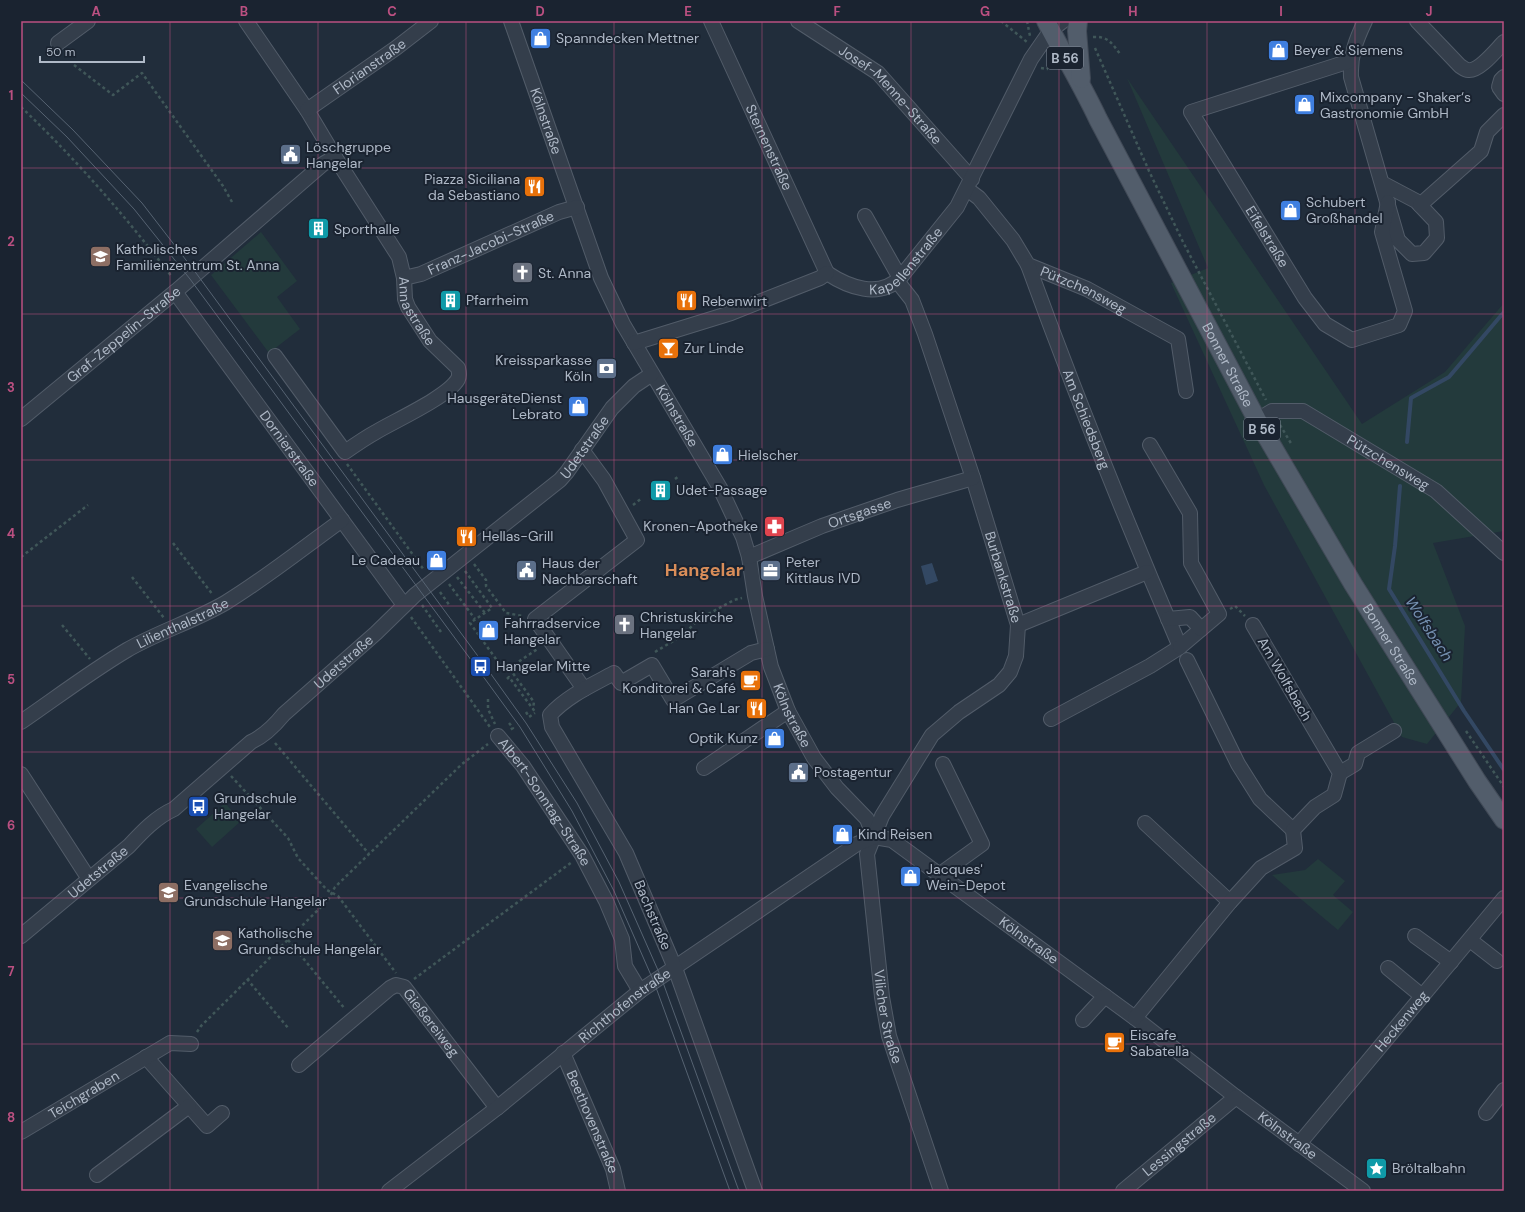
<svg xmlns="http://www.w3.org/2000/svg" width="1525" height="1212" font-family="'DM Sans',sans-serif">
	<rect width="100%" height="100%" fill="#212d3b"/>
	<!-- green -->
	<path fill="#233a3c" d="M1127,78L1362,424L1445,372L1504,303V531L1433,543L1465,626L1461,702L1427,744L1402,737L1264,485L1171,283L1208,268Z
		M261,232L297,281L277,297L300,329L269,353L211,275Z
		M225,803L241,821L212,847L196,829Z
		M1318,859L1345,881L1333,895L1353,912L1338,930L1272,875L1305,870Z"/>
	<!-- water -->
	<path fill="#334863" d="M932,563L938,581L926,585L921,566Z"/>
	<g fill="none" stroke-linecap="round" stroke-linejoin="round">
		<!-- stream -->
		<path stroke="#334863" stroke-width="4" d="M1407,442L1411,398L1449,377L1504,312
			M1400,486L1395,546L1389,589L1464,711L1504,770"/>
		<defs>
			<g id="minor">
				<path id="s1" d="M246,21L307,110L335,157L399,257L404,278L405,299L408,307L430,341L458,368C459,372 460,375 458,379C448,397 394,421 376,432C365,438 355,445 345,452L275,356"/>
				<path id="s2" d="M511,21L601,278L623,324L720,488L743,537L749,557L755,596L771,667L788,711L814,758L837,788L867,819L874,837"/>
				<path id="s3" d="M711,21L827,273"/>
				<path id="s4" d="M798,21L878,73L972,179"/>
				<path d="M1365,21C1356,40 1350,55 1351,77L1398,240L1412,254L1424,253L1437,238L1436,222L1416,201L1382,183"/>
				<path d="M1417,21L1460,66C1462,67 1465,70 1468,70C1479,72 1497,49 1504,42"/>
				<path d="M58,43L88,21"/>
				<path id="s5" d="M1350,61L1191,112L1305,298L1325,324L1352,340L1399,325L1405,311L1382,232L1388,202"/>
				<path d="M1504,77L1501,80L1499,87L1504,94"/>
				<path id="s6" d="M307,110L396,48L431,21"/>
				<path id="s7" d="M967,189L979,198L1013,240L1028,265L1087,289L1178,339L1186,391"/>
				<path d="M1420,205L1481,151L1487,132L1504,115"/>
				<path d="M865,216L900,278"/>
				<path id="s8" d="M1028,265C1075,394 1126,521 1180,647L1150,666L1051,719"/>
				<path id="s9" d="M827,273C848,287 879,299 900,278L957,207L1031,59L1051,30L1063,21"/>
				<path id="s10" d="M404,278L421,274L559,212L577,207"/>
				<path id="s11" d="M897,281L912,300L925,334L973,478L1018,625L1016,656L1010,672L999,685L959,712L932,735L882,816L867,854L882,997L889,1036L941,1191"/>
				<path id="s12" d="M175,292L404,605"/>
				<path d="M634,343L731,313L820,278L827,273"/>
				<path id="s13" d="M21,419L175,292L323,164L335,157"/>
				<path id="s14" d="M1257,420L1272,411H1303L1436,491L1504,553"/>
				<path d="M1150,445L1190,513L1191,563L1219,614L1180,647"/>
				<path d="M582,450L604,480L637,540L535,619L584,689"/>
				<path id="s15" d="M749,557L822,526L897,500L973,478"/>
				<path d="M1168,619L1190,617L1201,629"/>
				<path d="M1018,625L1147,572"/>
				<path d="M1187,660L1238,764L1260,799L1293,830"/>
				<path id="s16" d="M21,722C56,698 90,672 127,650C158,632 194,621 225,603C266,578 303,548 342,520"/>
				<path id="s17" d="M498,736L523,766L582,855L606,901L622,939L625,966L640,991"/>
				<path d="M704,768L788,711"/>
				<path d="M1340,773L1355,764L1358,753L1394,731"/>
				<path d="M21,774L89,879"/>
				<path d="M1145,823L1230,902"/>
				<path id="s18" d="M874,837L892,840L963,892L1135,1018L1236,1097L1363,1191"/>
				<path d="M939,875L982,844L943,764"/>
				<path id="s19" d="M21,936L129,846C142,832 156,817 174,809L251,742C264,736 275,725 284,714L376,633L415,595L560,480L567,472L612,408L634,386L652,374"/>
				<path d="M1415,936L1451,962"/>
				<path d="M1470,940L1497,961"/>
				<path d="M1388,968L1422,996"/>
				<path d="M1135,1018L1230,902L1261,868L1295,848L1293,830L1315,807L1334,795L1340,773L1253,625"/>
				<path d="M1083,1020L1105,996"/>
				<path id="s20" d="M563,1053L613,1169L618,1191"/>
				<path d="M146,1057L207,1126L222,1113"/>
				<path id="s21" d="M299,1065L390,988L396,985L404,987L497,1108"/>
				<path d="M1486,1113L1504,1090"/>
				<path id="s22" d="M21,1132L170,1043L191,1044"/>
				<path id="s23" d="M1299,1144L1504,898"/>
				<path d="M97,1175L189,1106"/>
				<path id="s24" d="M389,1191L497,1108L640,991L857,844L874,837"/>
				<path d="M755,1191L675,968L626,853L552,727L550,715C567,696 592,685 614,673L621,683L652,665L673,700L751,653L767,649"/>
				<path id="s25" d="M1123,1191L1236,1097"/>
			</g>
			<g id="major">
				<path id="s26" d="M1046,21C1063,54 1082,85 1098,119L1257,420L1353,584L1477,781L1504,820"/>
				<path d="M1078,21L1077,31L1081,79"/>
			</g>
		</defs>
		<!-- minor casing -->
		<use href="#minor" stroke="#525c69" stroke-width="16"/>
		<!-- major casing -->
		<use href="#major" stroke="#414a57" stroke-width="20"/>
		<!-- path -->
		<path stroke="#405759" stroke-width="2.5" stroke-dasharray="3 3" stroke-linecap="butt" d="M1001,21L1027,42
			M1027,21L1030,36
			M1093,37C1109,36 1112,44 1121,55
			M1095,48L1149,171L1183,242L1266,400
			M74,65L113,95L142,73L223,186L232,202
			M1041,68L1047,69L1051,63
			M21,107C76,159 126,217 172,277
			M1280,425L1292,445
			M347,464L424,570
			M675,479L679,476
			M633,505L642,498
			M173,543L213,595
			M21,557L88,505
			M474,564L486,580V586L506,613L523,616
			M465,571L492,608L470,623L501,666L506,663L509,668L534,702L533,709
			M132,577L164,618
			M457,577L485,613
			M449,584L475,619
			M440,592L450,606
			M422,605L441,632
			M1230,609L1235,606L1245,616
			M411,617L490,727
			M62,625L90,659
			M655,652L683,635L699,619L734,600L742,598
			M509,668L539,648
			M507,679L509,677L536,713
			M488,699V709L495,724
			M526,712L529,717L535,713
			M509,723L513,728L510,730
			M1466,731L1504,787
			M275,743L369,854
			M231,776L288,838L298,858L327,890L338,896L396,973
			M288,940L345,1009
			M247,979L289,1029
			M414,979L572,862
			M197,1032L201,1026L328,900L335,887L462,764L488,744"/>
		<!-- minor -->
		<use href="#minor" stroke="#343e4b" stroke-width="14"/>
		<!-- major -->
		<use href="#major" stroke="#525d6b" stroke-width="18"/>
		<!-- tram -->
		<path stroke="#566372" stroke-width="1" d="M21,80L73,130L142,203L196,273L483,663L526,723L577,803L619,882L661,977L739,1191
			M21,93L67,137L134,209L190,279L477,668L520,727L572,811L614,891L654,982L730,1191"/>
	</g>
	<!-- grid -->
	<path fill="none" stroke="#bb5081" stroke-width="1" stroke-opacity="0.55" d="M170,21V1191M318,21V1191M466,21V1191M614,21V1191M762,21V1191M911,21V1191M1059,21V1191M1207,21V1191M1355,21V1191M21,168H1504M21,314H1504M21,460H1504M21,606H1504M21,752H1504M21,898H1504M21,1044H1504"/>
	<!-- icons -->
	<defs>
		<symbol id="shop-square" viewBox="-11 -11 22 22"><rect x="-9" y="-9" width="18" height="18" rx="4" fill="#3f7fe0" stroke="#1a2330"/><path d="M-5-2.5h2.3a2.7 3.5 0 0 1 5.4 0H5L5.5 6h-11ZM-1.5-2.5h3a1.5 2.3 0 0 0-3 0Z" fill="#fff"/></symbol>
		<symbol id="civic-square" viewBox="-11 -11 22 22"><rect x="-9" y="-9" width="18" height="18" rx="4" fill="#5c6f8a" stroke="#1a2330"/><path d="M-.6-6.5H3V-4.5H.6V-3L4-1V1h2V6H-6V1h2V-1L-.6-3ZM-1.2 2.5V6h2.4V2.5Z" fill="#fff"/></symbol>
		<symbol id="restaurant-square" viewBox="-11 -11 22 22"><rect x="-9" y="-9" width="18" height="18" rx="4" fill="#e8710a" stroke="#1a2330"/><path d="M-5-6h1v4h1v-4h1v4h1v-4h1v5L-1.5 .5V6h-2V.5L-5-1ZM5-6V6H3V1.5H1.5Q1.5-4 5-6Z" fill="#fff"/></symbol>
		<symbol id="building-square" viewBox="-11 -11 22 22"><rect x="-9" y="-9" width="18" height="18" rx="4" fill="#0f9aa8" stroke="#1a2330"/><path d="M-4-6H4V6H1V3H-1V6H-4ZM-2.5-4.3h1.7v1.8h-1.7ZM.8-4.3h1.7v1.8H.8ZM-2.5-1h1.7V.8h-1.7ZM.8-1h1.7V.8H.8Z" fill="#fff"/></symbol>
		<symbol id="school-square" viewBox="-11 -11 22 22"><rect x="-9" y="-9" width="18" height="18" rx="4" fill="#8d6e63" stroke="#1a2330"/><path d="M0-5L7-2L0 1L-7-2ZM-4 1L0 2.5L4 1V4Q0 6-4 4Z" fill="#fff"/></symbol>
		<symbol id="church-square" viewBox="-11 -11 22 22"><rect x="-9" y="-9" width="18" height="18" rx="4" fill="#6b7280" stroke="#1a2330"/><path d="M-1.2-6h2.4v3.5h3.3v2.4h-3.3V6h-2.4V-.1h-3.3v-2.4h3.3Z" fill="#fff"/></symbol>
		<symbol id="bar-square" viewBox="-11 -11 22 22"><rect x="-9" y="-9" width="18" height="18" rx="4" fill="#e8710a" stroke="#1a2330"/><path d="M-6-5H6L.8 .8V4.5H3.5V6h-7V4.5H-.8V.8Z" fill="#fff"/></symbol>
		<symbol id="bank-square" viewBox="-11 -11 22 22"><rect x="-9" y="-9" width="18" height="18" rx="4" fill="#5c6f8a" stroke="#1a2330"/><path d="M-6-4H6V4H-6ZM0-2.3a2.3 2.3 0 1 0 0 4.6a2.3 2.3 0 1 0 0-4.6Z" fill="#fff"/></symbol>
		<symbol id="pharmacy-square" viewBox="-11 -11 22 22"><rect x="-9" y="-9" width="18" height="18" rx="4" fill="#e0444e" stroke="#1a2330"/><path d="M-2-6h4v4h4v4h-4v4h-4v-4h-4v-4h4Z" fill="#fff"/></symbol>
		<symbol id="office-square" viewBox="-11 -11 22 22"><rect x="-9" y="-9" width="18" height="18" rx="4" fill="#5c6f8a" stroke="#1a2330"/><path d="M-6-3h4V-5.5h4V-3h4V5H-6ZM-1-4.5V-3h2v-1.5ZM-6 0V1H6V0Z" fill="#fff"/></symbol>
		<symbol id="bus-square" viewBox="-11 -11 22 22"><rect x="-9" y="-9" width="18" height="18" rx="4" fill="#1a4fb4" stroke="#1a2330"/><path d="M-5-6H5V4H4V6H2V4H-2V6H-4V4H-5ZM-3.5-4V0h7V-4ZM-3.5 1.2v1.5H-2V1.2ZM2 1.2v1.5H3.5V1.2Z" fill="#fff"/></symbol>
		<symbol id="cafe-square" viewBox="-11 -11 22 22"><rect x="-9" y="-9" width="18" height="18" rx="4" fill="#e8710a" stroke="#1a2330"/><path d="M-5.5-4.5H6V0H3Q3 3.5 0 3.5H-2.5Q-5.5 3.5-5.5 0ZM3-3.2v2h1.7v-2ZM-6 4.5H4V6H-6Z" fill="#fff"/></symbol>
		<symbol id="sight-square" viewBox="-11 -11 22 22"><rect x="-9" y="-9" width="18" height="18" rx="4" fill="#0f9aa8" stroke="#1a2330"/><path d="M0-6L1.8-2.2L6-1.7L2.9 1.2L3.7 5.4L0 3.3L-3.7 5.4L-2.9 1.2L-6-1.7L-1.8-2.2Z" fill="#fff"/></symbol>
	</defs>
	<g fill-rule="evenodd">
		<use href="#shop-square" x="528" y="26" width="25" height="25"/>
		<use href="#shop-square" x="1266" y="38" width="25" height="25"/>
		<use href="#shop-square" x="1292" y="92" width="25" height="25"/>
		<use href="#civic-square" x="278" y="142" width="25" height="25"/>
		<use href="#restaurant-square" x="522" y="174" width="25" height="25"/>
		<use href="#shop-square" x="1278" y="198" width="25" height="25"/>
		<use href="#building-square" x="306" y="216" width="25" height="25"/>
		<use href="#school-square" x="88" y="244" width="25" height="25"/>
		<use href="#church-square" x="510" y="260" width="25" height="25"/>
		<use href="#building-square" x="438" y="288" width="25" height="25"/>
		<use href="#restaurant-square" x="674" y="288" width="25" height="25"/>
		<use href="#bar-square" x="656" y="336" width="25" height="25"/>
		<use href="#bank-square" x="594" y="356" width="25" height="25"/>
		<use href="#shop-square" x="566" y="394" width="25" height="25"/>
		<use href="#shop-square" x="710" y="442" width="25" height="25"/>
		<use href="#building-square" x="648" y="478" width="25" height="25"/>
		<use href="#pharmacy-square" x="762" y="514" width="25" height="25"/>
		<use href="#restaurant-square" x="454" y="524" width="25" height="25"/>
		<use href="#shop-square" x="424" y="548" width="25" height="25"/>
		<use href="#office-square" x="758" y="558" width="25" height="25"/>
		<use href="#civic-square" x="514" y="558" width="25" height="25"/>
		<use href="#church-square" x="612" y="612" width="25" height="25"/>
		<use href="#shop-square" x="476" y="618" width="25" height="25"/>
		<use href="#bus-square" x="468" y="654" width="25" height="25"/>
		<use href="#cafe-square" x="738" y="668" width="25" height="25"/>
		<use href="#restaurant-square" x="744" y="696" width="25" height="25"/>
		<use href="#shop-square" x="762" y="726" width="25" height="25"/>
		<use href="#civic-square" x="786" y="760" width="25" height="25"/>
		<use href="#bus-square" x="186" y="794" width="25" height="25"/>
		<use href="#shop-square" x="830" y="822" width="25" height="25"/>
		<use href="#shop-square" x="898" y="864" width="25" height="25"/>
		<use href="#school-square" x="156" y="880" width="25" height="25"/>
		<use href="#school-square" x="210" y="928" width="25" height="25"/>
		<use href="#cafe-square" x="1102" y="1030" width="25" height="25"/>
		<use href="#sight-square" x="1364" y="1156" width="25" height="25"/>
	</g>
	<g text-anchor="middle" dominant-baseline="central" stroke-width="4" stroke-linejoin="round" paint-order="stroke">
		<!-- shield labels -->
		<g fill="#1a2330" stroke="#828c9a" stroke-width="1">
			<rect x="1047" y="47" width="36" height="22" rx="3"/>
			<rect x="1244" y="418" width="36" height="22" rx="3"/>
		</g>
		<g font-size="13" font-weight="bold" fill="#afb9c7">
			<text x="1065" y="58">B 56</text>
			<text x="1262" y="429">B 56</text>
		</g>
		<!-- poi labels -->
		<g font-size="14" fill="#afb9c7" stroke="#1a2330" text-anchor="start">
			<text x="556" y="38">Spanndecken Mettner</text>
			<text x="1294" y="50">Beyer &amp; Siemens</text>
			<text x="1320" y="97">Mixcompany - Shaker‘s<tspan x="1320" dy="16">Gastronomie GmbH</tspan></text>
			<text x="306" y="147">Löschgruppe<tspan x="306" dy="16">Hangelar</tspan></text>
			<text x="520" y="179" text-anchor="end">Piazza Siciliana<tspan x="520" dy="16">da Sebastiano</tspan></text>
			<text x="1306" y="202">Schubert<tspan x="1306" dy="16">Großhandel</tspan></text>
			<text x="334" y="229">Sporthalle</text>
			<text x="116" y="249">Katholisches<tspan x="116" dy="16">Familienzentrum St. Anna</tspan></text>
			<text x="538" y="273">St. Anna</text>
			<text x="466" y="300">Pfarrheim</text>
			<text x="702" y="301">Rebenwirt</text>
			<text x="684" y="348">Zur Linde</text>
			<text x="592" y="360" text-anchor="end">Kreissparkasse<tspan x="592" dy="16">Köln</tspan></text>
			<text x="562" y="398" text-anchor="end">HausgeräteDienst<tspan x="562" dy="16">Lebrato</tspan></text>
			<text x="738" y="455">Hielscher</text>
			<text x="676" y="490">Udet-Passage</text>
			<text x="758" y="526" text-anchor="end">Kronen-Apotheke</text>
			<text x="482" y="536">Hellas-Grill</text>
			<text x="420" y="560" text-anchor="end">Le Cadeau</text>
			<text x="786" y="562">Peter<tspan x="786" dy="16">Kittlaus IVD</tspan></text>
			<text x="542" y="563">Haus der<tspan x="542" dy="16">Nachbarschaft</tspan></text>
			<text x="640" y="617">Christuskirche<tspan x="640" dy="16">Hangelar</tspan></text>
			<text x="504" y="623">Fahrradservice<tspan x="504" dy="16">Hangelar</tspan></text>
			<text x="496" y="666">Hangelar Mitte</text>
			<text x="736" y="672" text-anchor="end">Sarah's<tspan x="736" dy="16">Konditorei &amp; Café</tspan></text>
			<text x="740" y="708" text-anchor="end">Han Ge Lar</text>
			<text x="758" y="738" text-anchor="end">Optik Kunz</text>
			<text x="814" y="772">Postagentur</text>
			<text x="214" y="798">Grundschule<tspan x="214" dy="16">Hangelar</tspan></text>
			<text x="858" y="834">Kind Reisen</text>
			<text x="926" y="869">Jacques'<tspan x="926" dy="16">Wein-Depot</tspan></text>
			<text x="184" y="885">Evangelische<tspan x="184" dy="16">Grundschule Hangelar</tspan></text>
			<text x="238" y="933">Katholische<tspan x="238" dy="16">Grundschule Hangelar</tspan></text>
			<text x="1130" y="1035">Eiscafe<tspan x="1130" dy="16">Sabatella</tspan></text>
			<text x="1392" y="1168">Bröltalbahn</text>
		</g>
		<!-- street labels -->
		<g font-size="14" fill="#afb9c7" stroke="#1a2330">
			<text stroke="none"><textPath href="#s6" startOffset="76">Florianstraße</textPath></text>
			<text stroke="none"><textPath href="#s4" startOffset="119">Josef-Menne-Straße</textPath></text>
			<text stroke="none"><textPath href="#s2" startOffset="106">Kölnstraße</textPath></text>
			<text stroke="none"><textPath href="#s3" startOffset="139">Sternenstraße</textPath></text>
			<text stroke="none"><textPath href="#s5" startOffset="313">Eifelstraße</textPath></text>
			<text stroke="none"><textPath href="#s10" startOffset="94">Franz-Jacobi-Straße</textPath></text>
			<text stroke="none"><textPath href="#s9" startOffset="94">Kapellenstraße</textPath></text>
			<text stroke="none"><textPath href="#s7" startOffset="159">Pützchensweg</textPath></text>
			<text stroke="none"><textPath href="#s1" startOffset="339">Annastraße</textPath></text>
			<text stroke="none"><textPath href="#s13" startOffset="133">Graf-Zeppelin-Straße</textPath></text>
			<text stroke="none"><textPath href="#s26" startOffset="389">Bonner Straße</textPath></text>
			<text stroke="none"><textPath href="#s2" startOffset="430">Kölnstraße</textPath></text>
			<text stroke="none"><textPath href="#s8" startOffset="165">Am Schiedsberg</textPath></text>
			<text stroke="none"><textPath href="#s19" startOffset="748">Udetstraße</textPath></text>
			<text stroke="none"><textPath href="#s12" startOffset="194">Dornierstraße</textPath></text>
			<text stroke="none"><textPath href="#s14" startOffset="148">Pützchensweg</textPath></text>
			<text stroke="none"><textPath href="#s15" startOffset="119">Ortsgasse</textPath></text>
			<text stroke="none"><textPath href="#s11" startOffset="316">Burbankstraße</textPath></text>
			<text stroke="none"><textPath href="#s16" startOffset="190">Lilienthalstraße</textPath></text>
			<text stroke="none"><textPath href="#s26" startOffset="713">Bonner Straße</textPath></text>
			<text stroke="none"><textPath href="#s19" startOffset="424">Udetstraße</textPath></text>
			<text transform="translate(1285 679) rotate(60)">Am Wolfsbach</text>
			<text stroke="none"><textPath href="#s2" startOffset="754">Kölnstraße</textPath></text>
			<text stroke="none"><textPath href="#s17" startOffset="81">Albert-Sonntag-Straße</textPath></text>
			<text stroke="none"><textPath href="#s19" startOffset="100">Udetstraße</textPath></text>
			<text transform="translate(653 915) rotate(67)">Bachstraße</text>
			<text stroke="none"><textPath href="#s18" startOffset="188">Kölnstraße</textPath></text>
			<text stroke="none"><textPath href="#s24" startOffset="300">Richthofenstraße</textPath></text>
			<text stroke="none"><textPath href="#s11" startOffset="815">Vilicher Straße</textPath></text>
			<text stroke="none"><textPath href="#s23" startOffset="160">Heckenweg</textPath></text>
			<text stroke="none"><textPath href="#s21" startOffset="179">Gießereiweg</textPath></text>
			<text stroke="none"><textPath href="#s22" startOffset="73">Teichgraben</textPath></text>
			<text stroke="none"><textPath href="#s20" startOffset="75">Beethovenstraße</textPath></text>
			<text stroke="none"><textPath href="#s18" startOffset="512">Kölnstraße</textPath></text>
			<text stroke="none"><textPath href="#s25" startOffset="73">Lessingstraße</textPath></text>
		</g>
		<!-- water labels -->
		<g font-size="15" font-style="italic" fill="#7590b1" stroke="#1a2330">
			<text transform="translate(1429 629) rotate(57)">Wolfsbach</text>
		</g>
		<!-- district labels -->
		<g font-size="18" font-weight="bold" fill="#d98d59" stroke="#1a2330">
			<text x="704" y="570">Hangelar</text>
		</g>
	</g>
	<!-- border -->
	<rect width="1525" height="1212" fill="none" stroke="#1a2330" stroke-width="44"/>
	<!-- scale -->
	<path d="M40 56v6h104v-6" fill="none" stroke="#afb9c7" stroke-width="2"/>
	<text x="46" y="56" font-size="12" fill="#afb9c7" stroke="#1a2330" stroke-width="3" paint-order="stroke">50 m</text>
	<rect x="22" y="22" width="1481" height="1168" fill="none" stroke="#bb5081" stroke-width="1.5"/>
	<g font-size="13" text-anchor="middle" font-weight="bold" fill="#bb5081">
		<text x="96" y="16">A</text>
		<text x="244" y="16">B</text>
		<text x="392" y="16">C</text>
		<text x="540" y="16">D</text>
		<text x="688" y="16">E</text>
		<text x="837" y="16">F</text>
		<text x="985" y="16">G</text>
		<text x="1133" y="16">H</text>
		<text x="1281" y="16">I</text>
		<text x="1429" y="16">J</text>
		<text x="11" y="100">1</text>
		<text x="11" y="246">2</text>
		<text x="11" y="392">3</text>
		<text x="11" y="538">4</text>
		<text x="11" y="684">5</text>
		<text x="11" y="830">6</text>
		<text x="11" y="976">7</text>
		<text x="11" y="1122">8</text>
	</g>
</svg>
